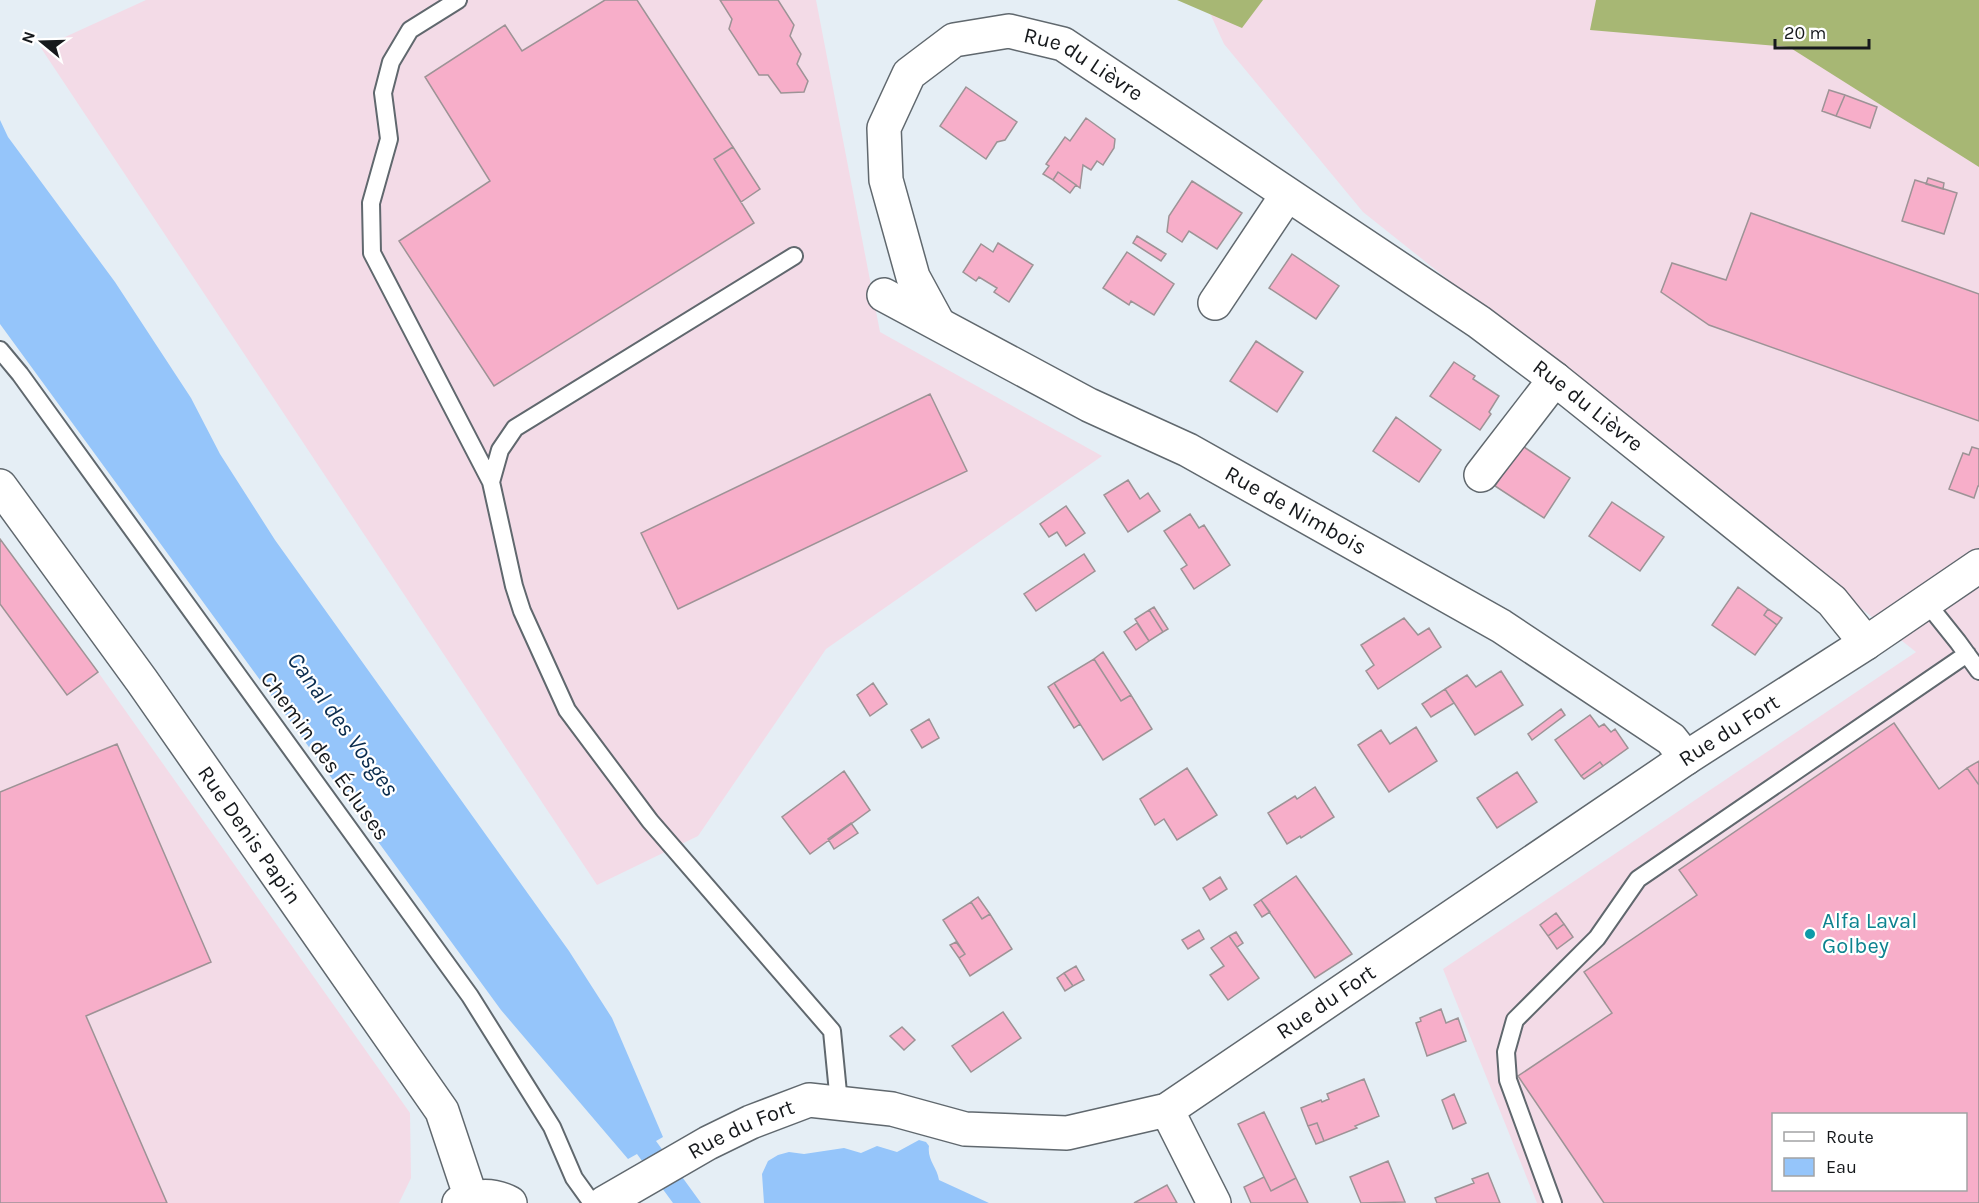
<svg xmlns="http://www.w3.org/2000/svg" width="1979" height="1203" font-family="Karla,sans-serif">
	<rect width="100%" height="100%" fill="#e5eef5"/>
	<!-- industrial -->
	<path fill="#f3dbe7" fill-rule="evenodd" d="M146,0H816L880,332L1102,456L826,649L698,836L597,885L41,48Z
		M1204,0H1888L1979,77V1203H1537L1443,969L1916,652L1363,212L1224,44ZM1774,1114H1966V1190H1774Z
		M0,539L98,672L410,1113L411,1178L399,1203H0Z"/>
	<!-- forest -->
	<path fill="#a7b774" d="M1177,0H1263L1242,28Z
		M1596,0H1979V167L1789,47L1590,30Z"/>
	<!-- water -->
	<path fill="#95c5fa" d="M0,120L8,137L115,282L191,398L220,454L275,540L569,951L612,1018L663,1137L656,1141L701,1203H673L637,1154L628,1159L501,1010L0,324Z
		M919,1140L926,1142L929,1146C927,1160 937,1167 939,1180L989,1203H764L762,1174L768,1161L778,1155L789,1152L804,1154L844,1148L861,1153L877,1146L897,1152Z"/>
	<!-- building -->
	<path fill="#f7aec9" stroke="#9d9396" stroke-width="1.5" fill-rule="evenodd" d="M605,0H637L733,147L714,159L754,223L494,386L399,241L490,181L425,77L505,25L522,51Z
		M720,0H778L794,25L790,36L801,54L797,64L808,81L804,92L781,93L768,75H759L729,29L732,19Z
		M966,87L1017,122L1005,140L997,142L986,159L940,126Z
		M1829,90L1845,95L1836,116L1822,111Z
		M1845,95L1877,107L1870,128L1836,116Z
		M1086,118L1115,139L1114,148L1103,165L1097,161L1091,170L1083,165L1080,188L1058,172L1053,180L1043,174L1049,166L1046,164L1065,137L1070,141Z
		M733,147L760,189L741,202L714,159Z
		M1058,172L1076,185L1070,193L1053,180Z
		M1928,178L1944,183L1943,189L1926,184Z
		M1915,180L1957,193L1944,234L1902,221Z
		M1192,181L1242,213L1217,249L1189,231L1182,242L1167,232L1169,216Z
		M1751,213L1979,294V421L1709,325L1661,292L1672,263L1726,280Z
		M1137,236L1166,254L1161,261L1133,243Z
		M998,243L1033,265L1009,302L994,292L997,288L979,277L976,281L963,272L981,244L993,252Z
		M1127,252L1174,284L1154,315L1131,301L1129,305L1103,288Z
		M1292,254L1339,286L1316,319L1269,288Z
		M1256,341L1303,372L1277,412L1230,381Z
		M1454,362L1475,376L1473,379L1499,396L1489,412L1491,414L1480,430L1430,396Z
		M930,394L967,471L678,609L641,533Z
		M1396,417L1441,450L1419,482L1373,451Z
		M1521,445L1570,478L1544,518L1495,486Z
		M1972,447L1979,449V486H1978L1974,498L1949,489L1963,453L1969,455Z
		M1128,480L1140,499L1148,493L1160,511L1128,532L1104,495Z
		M1612,502L1664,537L1640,571L1589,536Z
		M1066,506L1085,533L1066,546L1057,532L1049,537L1040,524Z
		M1190,514L1199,528L1204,525L1230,565L1194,589L1181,569L1187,565L1164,531Z
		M0,539L98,672L67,695L0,604Z
		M1084,554L1095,571L1036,611L1024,594Z
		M1738,587L1768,609L1764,615L1777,625L1755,655L1712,625Z
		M1154,607L1168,629L1163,632L1149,610Z
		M1768,609L1782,618L1777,625L1764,615Z
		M1149,610L1163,632L1149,641L1135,619Z
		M1404,618L1418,635L1429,628L1441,647L1378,689L1366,671L1374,665L1361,645Z
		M1137,623L1149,641L1136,650L1124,632Z
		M1103,652L1131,695L1121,701L1094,659Z
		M1094,659L1121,701L1131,695L1152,729L1103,760L1054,683Z
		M1501,671L1523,705L1475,735L1445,689L1467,675L1476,687Z
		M873,683L887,704L870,716L857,695Z
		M1054,683L1080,724L1074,728L1048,687Z
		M1445,689L1454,703L1431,717L1422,704Z
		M1561,709L1565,715L1532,740L1528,734Z
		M1590,715L1599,727L1604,724L1611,732L1615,729L1628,748L1603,766L1600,762L1581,776L1555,740Z
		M929,719L939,738L922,748L911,730Z
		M1894,723L1939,789L1967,768L1979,785V1203H1604L1518,1076L1612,1013L1584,972L1697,895L1679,870ZM1774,1114H1966V1190H1774Z
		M1416,727L1437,761L1389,792L1358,745L1381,730L1390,744Z
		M117,744L211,962L86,1016L167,1203H0V792Z
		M1979,761V785L1967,768Z
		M1600,762L1603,766L1584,779L1581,776Z
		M1187,768L1217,815L1177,840L1164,819L1155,825L1140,799Z
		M844,771L870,810L810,854L782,817Z
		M1517,772L1537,802L1497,828L1477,798Z
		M1315,787L1334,817L1301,838L1300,836L1287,844L1268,813L1295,796L1297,799Z
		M851,823L858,833L834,849L828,839Z
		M1296,876L1352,954L1315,978L1261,900Z
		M1220,877L1227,889L1210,900L1203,888Z
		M978,897L990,914L982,919L971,902Z
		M1261,900L1270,912L1262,917L1254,905Z
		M971,902L982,919L990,914L1012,949L970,976L959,958L965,954L943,920Z
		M1556,913L1564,924L1548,936L1540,925Z
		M1564,924L1573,937L1557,949L1548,936Z
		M1199,930L1204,939L1188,949L1182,940Z
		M1236,932L1243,943L1237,947L1229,936Z
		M1229,936L1259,978L1228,1000L1210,975L1224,966L1211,948Z
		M956,942L965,954L959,958L950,945Z
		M1076,966L1084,980L1073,986L1064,973Z
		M1064,973L1073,986L1065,991L1057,978Z
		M1441,1009L1446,1023L1458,1018L1466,1041L1427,1056L1416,1023L1421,1021L1420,1018Z
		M1003,1012L1021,1038L971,1072L952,1046Z
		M902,1027L915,1040L904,1050L890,1036Z
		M1364,1079L1379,1116L1355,1126L1357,1128L1324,1141L1317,1123L1308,1126L1301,1108L1321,1100L1322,1102L1329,1099L1327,1094Z
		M1454,1094L1466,1123L1453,1129L1442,1100Z
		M1264,1112L1296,1178L1271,1191L1238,1124Z
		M1317,1123L1324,1141L1316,1144L1308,1126Z
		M1388,1161L1405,1202L1361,1203L1350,1177Z
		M1488,1173L1500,1203H1437L1435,1198L1474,1183L1472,1179Z
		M1264,1177L1271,1191L1296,1178L1308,1203H1251L1244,1187Z
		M1167,1185L1177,1203H1134Z"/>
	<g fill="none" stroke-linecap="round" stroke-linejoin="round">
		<defs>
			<path id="lane" d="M458,0L410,30L391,62L383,93L389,139L371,203L372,253L491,482
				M794,256L515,428L500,450L491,482L514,586L522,611L567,710L650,821L832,1031L839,1103
				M0,350L20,374L470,996L552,1127L574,1178L592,1203
				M1926,602L1958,642L1979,671
				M1553,1203L1508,1080L1506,1052L1515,1020L1597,938L1638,879L1967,654"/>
			<g id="street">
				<path id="s1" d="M884,295L1089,405L1188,450L1501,626L1671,739L1686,758"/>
				<path d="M1215,303L1287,195"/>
				<path id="s2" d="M938,323L913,277L886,180L884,128L909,74L954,40L1009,31L1063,44L1479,322L1555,379L1832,601L1866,643"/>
				<path d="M1481,475L1555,379"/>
				<path id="s3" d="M0,486L142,681L442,1111L471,1198"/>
				<path d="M1167,1110L1214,1203"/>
				<path d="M459,1203C476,1195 493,1194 510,1203"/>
				<path id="s4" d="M604,1203L708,1143L751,1122L809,1100L892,1109L965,1129L1067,1133L1167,1110L1686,758L1866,643L1979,566"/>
			</g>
		</defs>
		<!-- lane casing -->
		<use href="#lane" stroke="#60686e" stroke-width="20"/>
		<!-- street casing -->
		<use href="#street" stroke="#60686e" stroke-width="36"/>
		<!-- lane -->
		<use href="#lane" stroke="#fff" stroke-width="16"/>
		<!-- street -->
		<use href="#street" stroke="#fff" stroke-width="33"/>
	</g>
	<!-- markers -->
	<circle fill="#0f9aa8" stroke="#fff" stroke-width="2" cx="1810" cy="934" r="6"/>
	<g text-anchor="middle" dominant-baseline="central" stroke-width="4.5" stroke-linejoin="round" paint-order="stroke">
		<!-- street labels -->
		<g font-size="22" fill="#16191c" stroke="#fff">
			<text stroke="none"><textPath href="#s2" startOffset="459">Rue du Lièvre</textPath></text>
			<text stroke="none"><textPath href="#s2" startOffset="1070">Rue du Lièvre</textPath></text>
			<text stroke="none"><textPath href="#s1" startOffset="465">Rue de Nimbois</textPath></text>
			<text stroke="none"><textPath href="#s4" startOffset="1272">Rue du Fort</textPath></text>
			<text transform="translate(325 756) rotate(54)">Chemin des Écluses</text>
			<text stroke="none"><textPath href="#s3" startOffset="429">Rue Denis Papin</textPath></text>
			<text stroke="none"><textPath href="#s4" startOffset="786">Rue du Fort</textPath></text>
			<text stroke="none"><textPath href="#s4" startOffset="156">Rue du Fort</textPath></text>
		</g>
		<!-- culture labels -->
		<g font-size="22" fill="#0d838f" stroke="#fff" text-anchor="start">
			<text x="1822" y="921">Alfa Laval<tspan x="1822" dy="25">Golbey</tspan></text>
		</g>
		<!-- water labels -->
		<g font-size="24" font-style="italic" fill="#0a2c4e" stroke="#fff">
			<text transform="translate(343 724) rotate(54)">Canal des Vosges</text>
		</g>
	</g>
	<!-- legend -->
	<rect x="1772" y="1113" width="195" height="78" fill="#ffffff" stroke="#a2a3a4" stroke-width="1.5"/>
	<rect x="1784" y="1132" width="30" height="9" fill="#ffffff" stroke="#a2a3a4" stroke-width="1.5"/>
	<text x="1826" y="1143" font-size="18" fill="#16191c">Route</text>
	<rect x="1784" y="1158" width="30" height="18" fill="#95c5fa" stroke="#a2a3a4" stroke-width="1.5"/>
	<text x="1826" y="1173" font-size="18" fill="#16191c">Eau</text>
	<!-- north arrow -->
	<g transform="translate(42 42) rotate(289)" stroke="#ffffff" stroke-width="4.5" paint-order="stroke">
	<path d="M0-4.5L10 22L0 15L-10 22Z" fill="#16191c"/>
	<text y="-9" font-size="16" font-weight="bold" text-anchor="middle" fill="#16191c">N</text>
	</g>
	<!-- scale -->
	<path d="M1775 39v9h94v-9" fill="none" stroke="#16191c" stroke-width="3"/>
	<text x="1784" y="39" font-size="18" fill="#16191c" stroke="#ffffff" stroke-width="4.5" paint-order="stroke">20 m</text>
</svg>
